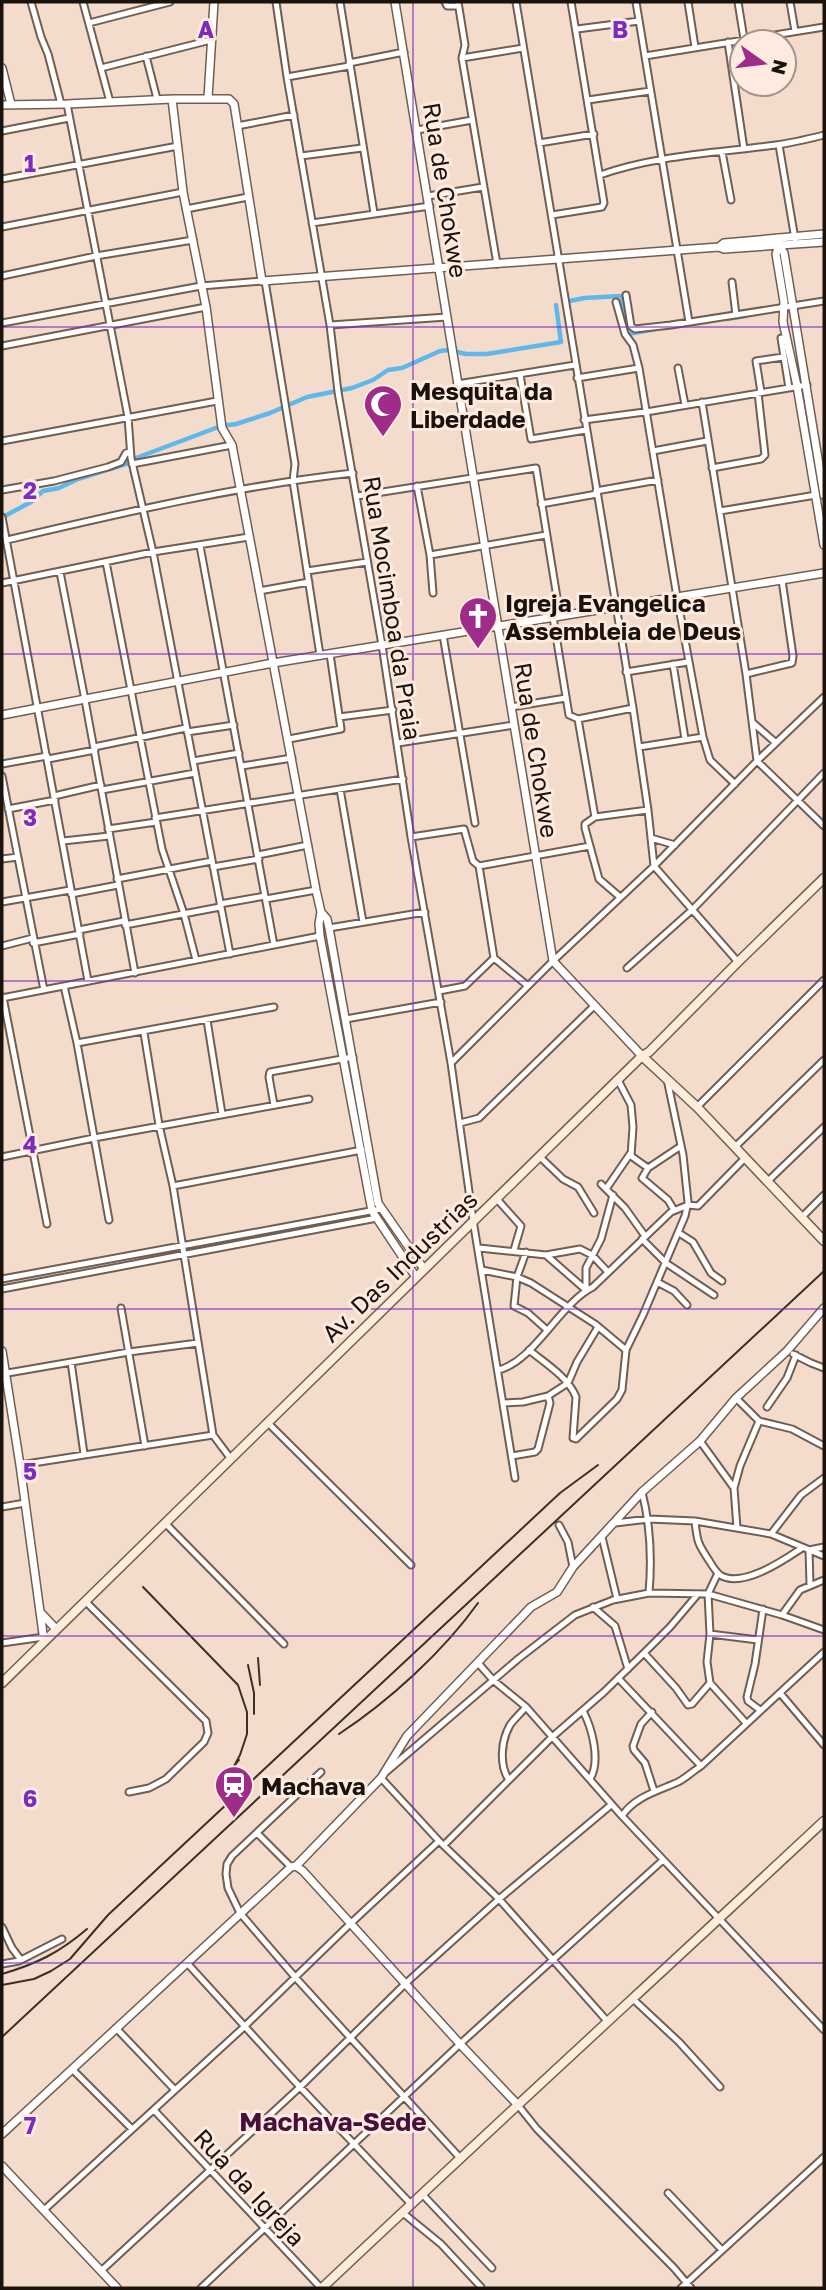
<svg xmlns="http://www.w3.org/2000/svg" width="826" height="2290" font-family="'Golos Text',sans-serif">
	<rect width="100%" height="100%" fill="#f4dccd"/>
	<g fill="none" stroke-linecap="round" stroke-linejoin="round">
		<!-- canal -->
		<path stroke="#60b8ea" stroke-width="4.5" d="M565,302L584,298L622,296V309L628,334L656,329
			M727,319L746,316
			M3,517L31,502L43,491L59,488L78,479L132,462L136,458L221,426L236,424L270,413L307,397L352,388L373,380L388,370L402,368L440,351L448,350L466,354H487L561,342L556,305"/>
		<defs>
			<path id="minor" d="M31,2L41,37L48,54L61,104
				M83,2L110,102
				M276,2L287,77L330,325L338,392L382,645L411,837L451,1063L473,1220L515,1478
				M340,2L374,213
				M445,2L447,6H458
				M458,2L465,45L462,58L497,264
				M516,2L633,708L648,810L654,866L738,962
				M636,2L689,322
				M688,2L695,47
				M738,2L744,39
				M790,2L795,31
				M89,23L170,2
				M577,29L639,21
				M728,42L744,149
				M146,56L157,99
				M645,56L824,27
				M462,58L523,48
				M349,63L404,52
				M101,68L211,40
				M287,77L349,66
				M588,100L650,91
				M67,104L128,417L131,458L153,552L230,954
				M237,126L294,115
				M417,130L472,120
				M2,131L69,118
				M539,143L594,134
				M779,145L795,239
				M722,152L731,200
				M301,156L362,148
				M600,175C656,155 717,153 776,145C792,143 808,139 824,135
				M2,179L178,146
				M428,196L483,187
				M186,209L248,197
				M552,215L602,207L604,203L571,2
				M312,223L430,206
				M2,227L183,192
				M2,276L96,256L193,240
				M265,281L295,464L293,481L320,655
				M732,282L736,315
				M626,295L631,326L635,329L671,325L824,301
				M616,302L625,334L633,345L639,368L677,597L703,737L710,760L735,784
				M2,323L201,286L262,281
				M330,325L447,317
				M781,338L789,388
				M2,346L206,307
				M678,368L685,405
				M520,375L531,439L586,430
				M577,378L639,368
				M457,384L575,365
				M761,392L756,361L783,357
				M702,402L746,674L757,761L824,826
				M584,420L652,411L807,385
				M2,441L217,401
				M653,451L707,441
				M132,464L232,445
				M712,468L761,459L765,455L758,393
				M417,486L430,555L433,593
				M2,490L54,481L108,467L121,462L126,453L130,452
				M596,491L658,480
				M357,496L536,468L560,616
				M541,504L597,494
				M720,511L816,495
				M2,517L88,981
				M7,540C122,513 236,486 353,473
				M200,546L274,945
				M430,555L546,535
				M106,562L162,849L184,914L196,960
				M307,571L367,562
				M60,572L85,700L135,973
				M2,583L153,552L249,537
				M259,591L309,582
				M553,617L569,715L578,719L633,708
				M443,635L475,823
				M673,664L685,739
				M626,672L688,662
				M746,674L792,663L793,656L782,580
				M511,707L566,698
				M339,717L393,710
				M578,719L595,817
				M752,722L776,743
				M187,732L234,725
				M289,739L341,729L330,654
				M398,743L514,725
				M94,747L186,728
				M639,747L703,737
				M48,759L95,750
				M193,761L239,753
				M2,764L47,756
				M242,766L292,758
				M2,776L44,990
				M340,789L363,922
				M102,790L195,773
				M54,796L101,785
				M8,809L55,800
				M155,818L403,779
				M108,829L156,822
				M411,837L464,829L473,861L479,866L494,958L528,986
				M651,838L675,845
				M63,841L109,836
				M258,855L308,845
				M2,859L18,857
				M479,866L590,846
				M213,867L259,859
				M117,879L212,861
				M71,894L118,885
				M620,897L599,879L585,828V824L595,817L648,810
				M266,899L316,890
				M2,902L70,890
				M220,904L265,896
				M125,925L220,907
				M329,928L425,912
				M79,930L124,921
				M33,943L80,934
				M2,946L33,938
				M627,968L693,909L824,773
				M64,986L77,1043L109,1220
				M439,991L465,986L494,958
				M3,997L47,1224
				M2,998L320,936
				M346,1019L441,1002
				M207,1020L222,1114
				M144,1033L159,1125L173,1186L213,1435L231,1459
				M77,1043L274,1007
				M451,1063L553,961L654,866L757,761L824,697
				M618,1080L631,1105L633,1127L631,1156L648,1168L681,1146
				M274,1105L269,1077L270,1072L353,1057
				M697,1107L824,980
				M460,1123L479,1118L594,1006
				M735,1147L824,1060
				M539,1156L563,1179L578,1187L594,1213
				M2,1157L94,1138L309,1099
				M648,1168L642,1178L668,1200L674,1210
				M768,1181L824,1127
				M601,1184L625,1208L645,1236
				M173,1186L362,1150
				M606,1189L630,1154
				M496,1198L521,1226L514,1250
				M802,1217L824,1195
				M679,1233L693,1242L711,1273L722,1281
				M642,1239L666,1263L714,1295
				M479,1248L546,1255L580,1249L592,1255L608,1272
				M526,1252L517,1277L514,1306L528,1313L547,1330
				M546,1255L586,1290
				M482,1270L517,1277L531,1283L595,1324L626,1350
				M2,1279L381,1209
				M657,1282L674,1291L687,1305
				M2,1289L377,1218
				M586,1290V1268L601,1239L613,1195
				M121,1308L145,1446
				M529,1350C545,1363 568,1377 576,1397L573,1438L576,1439L617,1399L622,1390L626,1350L643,1315L685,1216L688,1202L683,1155L667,1079
				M793,1354L811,1363L824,1368
				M71,1362L84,1454
				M498,1370C534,1362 559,1304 593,1287L671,1212L688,1205L698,1206L745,1158
				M2,1374L129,1352L198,1343
				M503,1403L523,1402L548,1396L568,1383L577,1362L598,1327
				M767,1407L787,1378L796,1355
				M759,1421L792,1429L824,1446
				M267,1422L411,1565
				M700,1441L734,1488L737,1528
				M512,1456L535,1452L538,1449L550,1403L548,1396
				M20,1465L213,1435
				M734,1488L740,1466L759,1421L736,1398
				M642,1492C651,1527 652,1558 649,1593
				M2,1507L25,1503
				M695,1521C697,1542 698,1544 710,1562C713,1567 716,1572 720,1575C742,1589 784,1560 802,1548
				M165,1523L284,1644
				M615,1523L649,1519L695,1521L771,1534L824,1556
				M559,1525L568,1542L573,1567
				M771,1534L801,1495L824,1478
				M602,1537L617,1599
				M718,1573L708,1594L710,1634L707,1662L710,1683L746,1723
				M810,1585L809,1550L824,1547
				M85,1601L206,1721L208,1733L204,1742L166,1779L149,1788L129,1792
				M593,1607L615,1626L628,1669
				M782,1615L800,1590L824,1580
				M710,1634L758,1640
				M2,1643L44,1637
				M644,1653L676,1688L688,1705L692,1704L710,1683
				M478,1663L493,1680L526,1707L622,1816L824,2030
				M618,1678L701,1766
				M780,1693L824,1745
				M760,1710L748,1701L747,1697L755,1664L763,1609
				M583,1711C592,1728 601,1761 590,1779
				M652,1712L641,1724L633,1746L634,1750L645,1763L654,1791
				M321,1772L232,1856L227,1864L226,1874L228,1888L240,1913L295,1977L461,2159
				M386,1772L518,1659L575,1615L613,1600L649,1593L708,1594L782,1615L824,1630
				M381,1778L439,1841L499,1899L608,2022
				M509,1780C499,1765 501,1741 510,1725C514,1719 521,1713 526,1707
				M622,1816C634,1797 658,1791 678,1782C686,1778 693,1771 701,1766L824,1652
				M257,1833L291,1867
				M444,1845L551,1738L604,1692L644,1653L670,1627L698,1594
				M2,1927L12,1948L21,1960
				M187,1963L300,2087L411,2204
				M2,1964L19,1961L62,1939
				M633,1999L679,2042L720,2087
				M116,2028L175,2090
				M72,2069L132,2129
				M517,2104L537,2129L674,2268L691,2288
				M154,2110L321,2288
				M668,2193L722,2250
				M422,2194L492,2268
				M44,2210L244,2027L350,1924L439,1841
				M403,2213L441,2244L481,2287
				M101,2271L300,2087L406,1983L499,1899L611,1805
				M201,2288L460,2044L663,1860
				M681,2288L824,2157"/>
			<path id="tertiary" d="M395,2L553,961L642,1056
				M2,68L11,104
				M208,98L214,2
				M172,99L183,192L206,307L222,428L232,445L316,890L321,912L327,919L329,928L378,1203L424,1269
				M2,105L67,104L172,99H229L234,104L235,110L262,281L719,247L724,249L824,242
				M778,238L779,245L776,254L784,302L783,322L797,386L824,545
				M779,245L784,253L824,495
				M719,247L724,243L824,234
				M2,715L273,663L824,573
				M321,912L319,924L320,936L372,1211L416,1277
				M2,1351L20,1465L44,1641
				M41,1613L56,1629
				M296,1866L303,1871L460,2044L517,2104
				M2,2134C99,2045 195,1956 291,1867L296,1866L381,1778L407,1736L531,1607L557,1592L573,1567L642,1492L700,1441L736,1398L787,1351L824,1308
				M2,2166L117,2288"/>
			<path id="secondary" d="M642,1056L697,1107L824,1241
				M2,1683L642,1056L649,1052L738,962L824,878
				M322,2288C488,2131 657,1977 824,1821"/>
		</defs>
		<!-- minor casing -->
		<use href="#minor" stroke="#725e50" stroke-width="9"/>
		<!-- tertiary casing -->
		<use href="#tertiary" stroke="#725e50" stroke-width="10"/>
		<!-- secondary casing -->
		<use href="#secondary" stroke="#725e50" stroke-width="11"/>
		<!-- minor -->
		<use href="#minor" stroke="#fff" stroke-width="5"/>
		<!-- tertiary -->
		<use href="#tertiary" stroke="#fff" stroke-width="7"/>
		<!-- secondary -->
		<use href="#secondary" stroke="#fdedda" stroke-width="8"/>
		<!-- rail -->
		<path stroke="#3a3029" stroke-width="2" d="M143,1587L238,1685L247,1712V1734L240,1755L233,1768
			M258,1658L260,1685
			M248,1665L254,1693V1714
			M339,1734C389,1701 443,1652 478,1603
			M219,1785L239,1760
			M2,1974C36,1964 59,1953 87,1929
			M2,1985L34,1979L51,1971L70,1959L108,1915L560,1493L598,1465
			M2,2037L824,1271"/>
	</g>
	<!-- grid -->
	<path fill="none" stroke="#7b2cbf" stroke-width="2" stroke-opacity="0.55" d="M413,2V2288M2,327H824M2,654H824M2,981H824M2,1309H824M2,1636H824M2,1963H824"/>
	<!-- icons -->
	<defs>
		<symbol id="mosque-pin" viewBox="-11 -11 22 30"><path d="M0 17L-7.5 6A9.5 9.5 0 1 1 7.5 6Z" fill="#9e2d89" stroke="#feeade"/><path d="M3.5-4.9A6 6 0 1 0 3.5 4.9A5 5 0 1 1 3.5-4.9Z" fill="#fff"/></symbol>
		<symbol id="church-pin" viewBox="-11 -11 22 30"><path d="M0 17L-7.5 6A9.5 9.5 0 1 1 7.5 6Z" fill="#9e2d89" stroke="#feeade"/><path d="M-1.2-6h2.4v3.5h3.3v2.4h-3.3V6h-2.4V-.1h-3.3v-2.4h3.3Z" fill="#fff"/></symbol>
		<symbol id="station-pin" viewBox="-11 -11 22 30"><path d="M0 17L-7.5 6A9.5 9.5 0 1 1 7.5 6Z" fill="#9e2d89" stroke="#feeade"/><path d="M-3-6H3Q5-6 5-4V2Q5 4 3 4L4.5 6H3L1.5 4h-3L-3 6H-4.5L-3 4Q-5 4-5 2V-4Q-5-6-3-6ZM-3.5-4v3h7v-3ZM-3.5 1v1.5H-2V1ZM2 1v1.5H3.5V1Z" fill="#fff"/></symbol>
	</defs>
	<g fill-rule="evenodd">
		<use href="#mosque-pin" x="361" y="382" width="44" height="60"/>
		<use href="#church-pin" x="456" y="594" width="44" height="60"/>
		<use href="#station-pin" x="212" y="1763" width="44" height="60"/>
	</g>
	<g text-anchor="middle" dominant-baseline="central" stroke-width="6" stroke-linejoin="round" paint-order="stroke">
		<!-- street labels -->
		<g font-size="24" fill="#1a120d" stroke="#feeade">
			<text transform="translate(446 190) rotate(81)">Rua de Chokwe</text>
			<text transform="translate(393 608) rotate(81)">Rua Mocimboa da Praia</text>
			<text transform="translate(537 750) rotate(81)">Rua de Chokwe</text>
			<text transform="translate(399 1266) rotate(-44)">Av. Das Industrias</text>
			<text transform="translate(250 2187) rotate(47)">Rua da Igreja</text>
		</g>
		<!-- poi labels -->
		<g font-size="24" font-weight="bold" fill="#1a120d" stroke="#feeade" text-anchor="start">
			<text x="410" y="390">Mesquita da<tspan x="410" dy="28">Liberdade</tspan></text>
			<text x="505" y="602">Igreja Evangelica<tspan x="505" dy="28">Assembleia de Deus</tspan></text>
			<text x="261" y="1785">Machava</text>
		</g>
		<!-- neighbourhood labels -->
		<g font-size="26" font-weight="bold" fill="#46103c" stroke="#feeade">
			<text x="333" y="2121">Machava-Sede</text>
		</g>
	</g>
	<g font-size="23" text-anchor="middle" font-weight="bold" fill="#7b2cbf" stroke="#feeade" stroke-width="6" stroke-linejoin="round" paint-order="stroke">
		<text x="206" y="38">A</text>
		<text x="620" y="38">B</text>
		<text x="30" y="172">1</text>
		<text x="30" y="499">2</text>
		<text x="30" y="826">3</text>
		<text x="30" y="1153">4</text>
		<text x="30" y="1480">5</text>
		<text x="30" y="1807">6</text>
		<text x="30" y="2134">7</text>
	</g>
	<!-- border -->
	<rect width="826" height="2290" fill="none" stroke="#1a120d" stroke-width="7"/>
	<!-- north arrow -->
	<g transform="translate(763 63) rotate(104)"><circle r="33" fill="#feeade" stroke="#a3948a" stroke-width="2"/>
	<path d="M0-5L12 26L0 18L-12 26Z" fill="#9e2d89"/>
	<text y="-10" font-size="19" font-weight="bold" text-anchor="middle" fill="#1a120d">N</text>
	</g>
</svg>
